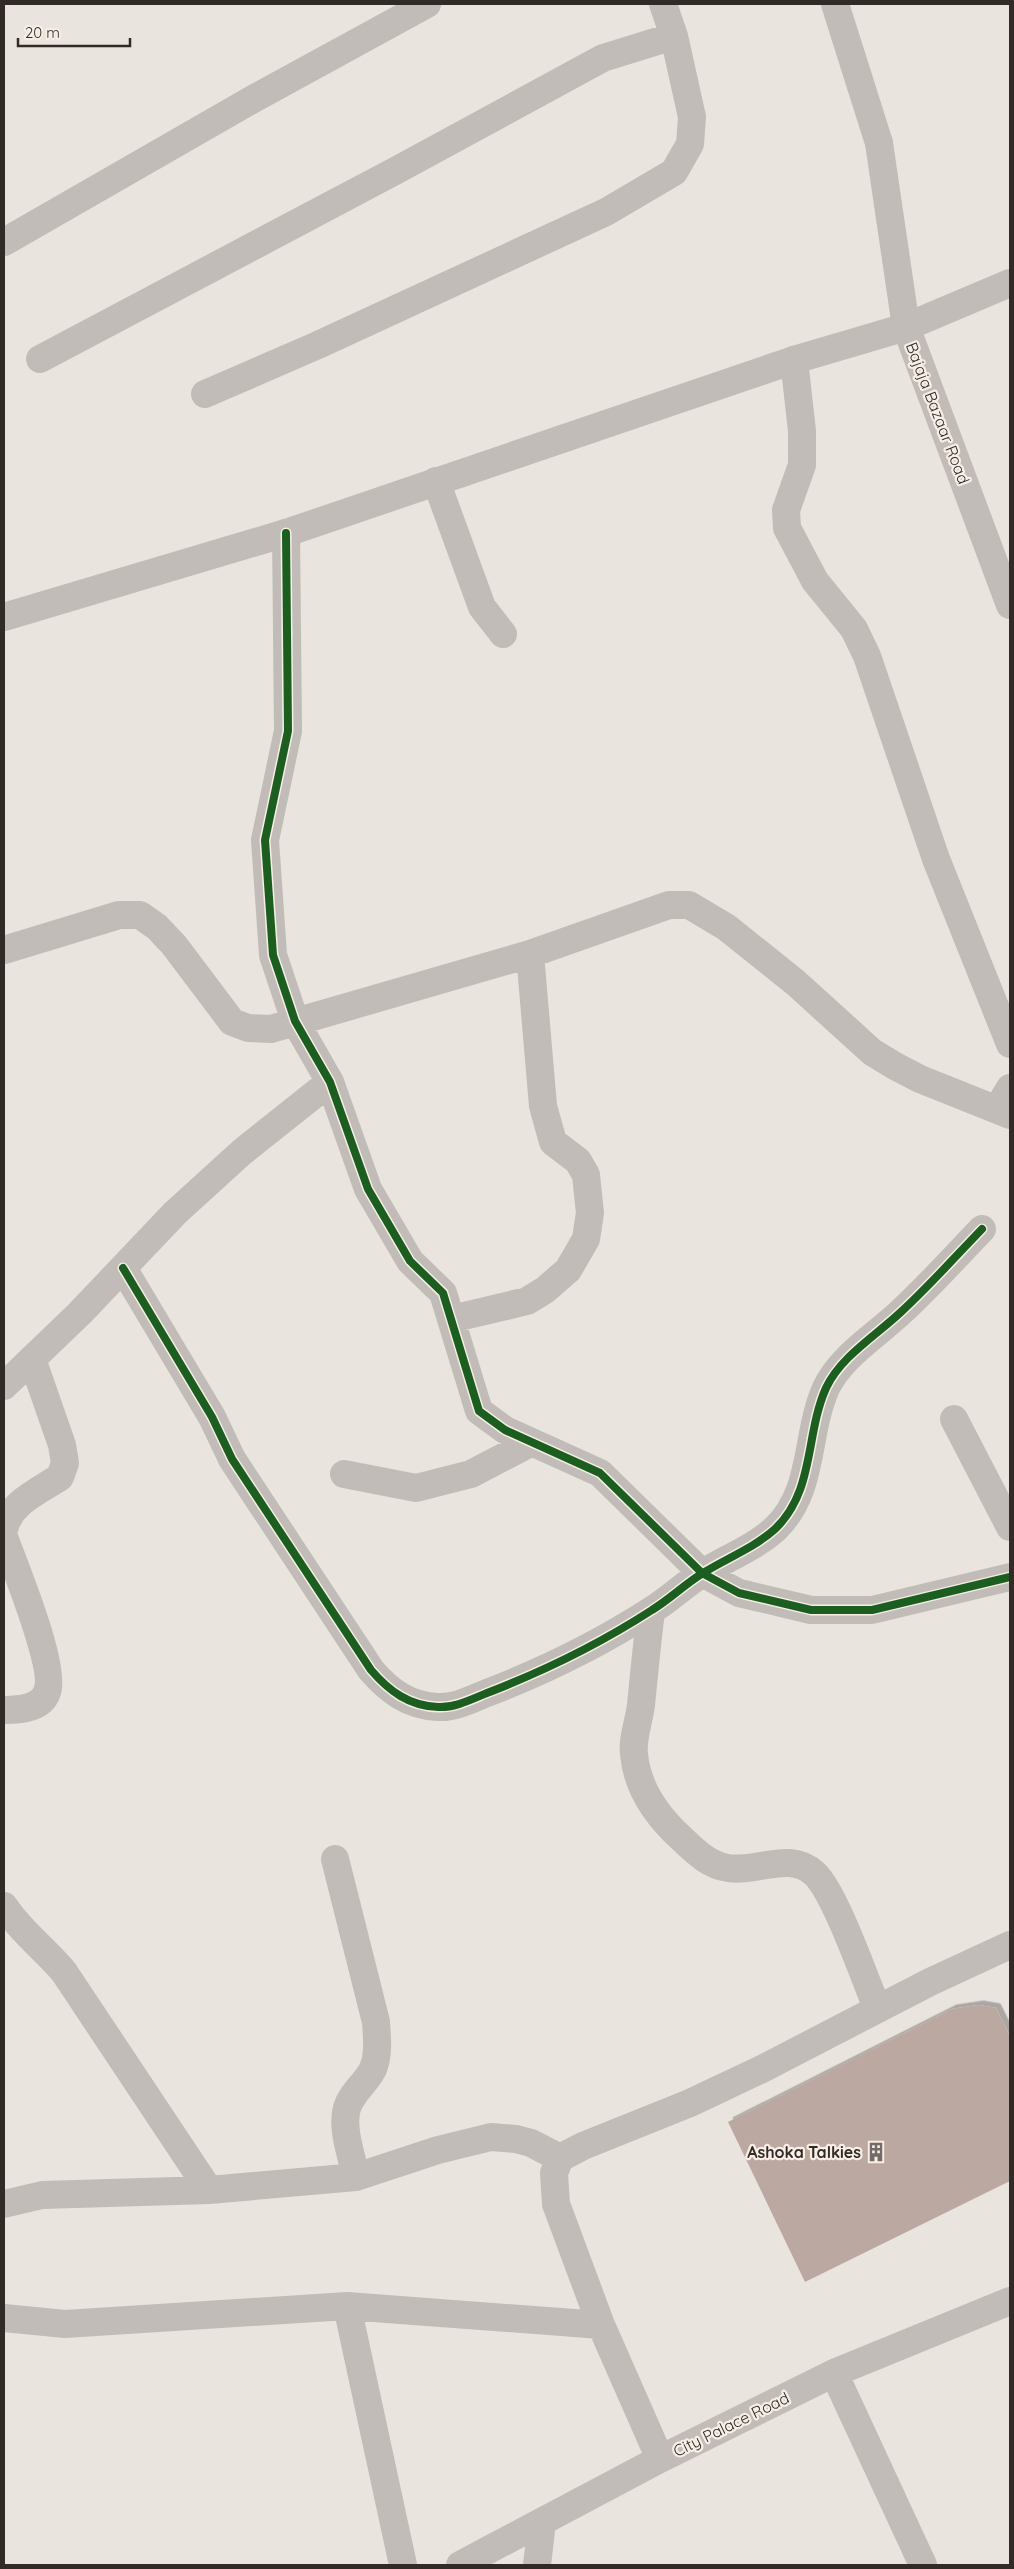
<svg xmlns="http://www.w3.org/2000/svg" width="1014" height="2569" font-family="Quicksand,sans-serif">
	<defs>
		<filter id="shadow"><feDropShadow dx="4.5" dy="-4.5" stdDeviation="0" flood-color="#0004"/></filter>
	</defs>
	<rect width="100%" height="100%" fill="#e9e4de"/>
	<!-- building -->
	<path fill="#bba9a1" filter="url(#shadow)" d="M979,2005L996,2008L1010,2036V2181L805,2282L728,2122L952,2009Z"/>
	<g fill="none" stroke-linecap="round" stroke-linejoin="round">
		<!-- minor -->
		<path stroke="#c2bcb8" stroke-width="28" d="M4,242L255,98L427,4
			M40,359L397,170L603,58L674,36
			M794,360L802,431V465L786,510L787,528L815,581L854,629L867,656L936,859L1010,1044
			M205,394L318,345L606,212L674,172L690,144L692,117L674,36L663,4
			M436,481L482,607L503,634
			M286,533L288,731L265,840L273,955L295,1021L330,1082L368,1189L410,1261L443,1293L479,1411L505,1430L600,1473L702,1573L739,1593L811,1610H872L1010,1577
			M4,950L119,915H140L157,927L174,945L232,1022L248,1028L271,1029L530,954L669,905H689L726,927L796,983L872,1052L895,1066L920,1079L1010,1115
			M997,1109L1010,1088
			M123,1268L212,1417L232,1459L371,1670C389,1691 409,1706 438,1707C455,1708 472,1699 487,1693C544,1671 601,1643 652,1610C670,1599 685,1584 703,1573C727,1558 754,1548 775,1529C815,1491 805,1435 826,1388C841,1356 877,1335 902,1311C930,1285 956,1256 982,1229
			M451,1319L527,1301L545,1290L568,1270L586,1239L590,1213L586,1175L578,1161L553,1142L543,1106L530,954
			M4,1386L80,1313L175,1213L242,1152L330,1082
			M954,1419L1010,1527
			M344,1474L416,1488L471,1474L532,1442
			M4,1530C9,1503 39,1491 60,1477L65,1463L62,1445L32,1359
			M4,1537C14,1565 57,1668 47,1692C41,1709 19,1710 4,1710
			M651,1611C647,1643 644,1674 641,1705C639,1721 632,1739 634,1754C637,1788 657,1816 681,1838C695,1851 708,1865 728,1868C757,1873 790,1850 815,1874C835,1893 865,1979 877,2008
			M335,1859L376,2022C377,2038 379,2054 373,2069C366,2083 352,2092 347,2108C341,2128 352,2157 356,2177
			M4,1906C21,1932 45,1949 64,1972L209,2190
			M4,2204L42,2195L209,2190L356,2177L438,2150L491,2137L516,2139L531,2143L560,2158
			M347,2306L403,2565
			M4,2318L65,2324L347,2306L601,2325L660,2459
			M601,2325L556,2204L554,2173L560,2158L583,2146L690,2103L760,2070L930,1982L1010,1945
			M834,2373L923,2565
			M460,2565L660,2459L834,2373L1010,2301
			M537,2565L542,2522"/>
		<!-- tertiary -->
		<path stroke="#c2bcb8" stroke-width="28" d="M1010,283L906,327L1010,605
			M4,617L286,533L794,360L906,327L879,143L835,4"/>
		<defs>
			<path id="cycleway" d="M286,533L288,731L265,840L273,955L295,1021L330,1082L368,1189L410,1261L443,1293L479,1411L505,1430L600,1473L702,1573L739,1593L811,1610H872L1010,1577
				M123,1268L212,1417L232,1459L371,1670C389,1691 409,1706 438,1707C455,1708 472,1699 487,1693C544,1671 601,1643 652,1610C670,1599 685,1584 703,1573C727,1558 754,1548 775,1529C815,1491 805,1435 826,1388C841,1356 877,1335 902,1311C930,1285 956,1256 982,1229"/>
		</defs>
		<!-- cycleway casing -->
		<use href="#cycleway" stroke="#f7eee5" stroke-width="11"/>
		<!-- cycleway -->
		<use href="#cycleway" stroke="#1b5e20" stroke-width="8"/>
	</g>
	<!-- icons -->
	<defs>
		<symbol id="building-bare" viewBox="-9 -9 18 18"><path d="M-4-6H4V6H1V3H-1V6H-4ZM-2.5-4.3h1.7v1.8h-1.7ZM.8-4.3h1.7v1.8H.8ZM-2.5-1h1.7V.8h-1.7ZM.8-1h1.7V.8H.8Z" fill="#726b67" stroke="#f7eee5" stroke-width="2.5" paint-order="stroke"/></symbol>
	</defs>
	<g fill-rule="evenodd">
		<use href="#building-bare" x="862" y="2138" width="28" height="28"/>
	</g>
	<g text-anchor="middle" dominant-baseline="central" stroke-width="4.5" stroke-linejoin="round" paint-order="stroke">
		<!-- street labels -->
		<g font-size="16" fill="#322a27" stroke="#f7eee5">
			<text transform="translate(938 413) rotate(69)">Bajaja Bazaar Road</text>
			<text transform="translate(731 2424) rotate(-26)">City Palace Road</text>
		</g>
		<!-- poi labels -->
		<g font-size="16" font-weight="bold" fill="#322a27" stroke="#f7eee5" text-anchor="end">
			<text x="861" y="2152">Ashoka Talkies</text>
		</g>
	</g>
	<!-- border -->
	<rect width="1014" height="2569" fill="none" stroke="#322a27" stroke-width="10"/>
	<!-- scale -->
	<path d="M18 38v8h112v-8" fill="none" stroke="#322a27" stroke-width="2.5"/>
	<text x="25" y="38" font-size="15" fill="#322a27" stroke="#f7eee5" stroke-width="4" paint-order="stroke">20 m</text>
</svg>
